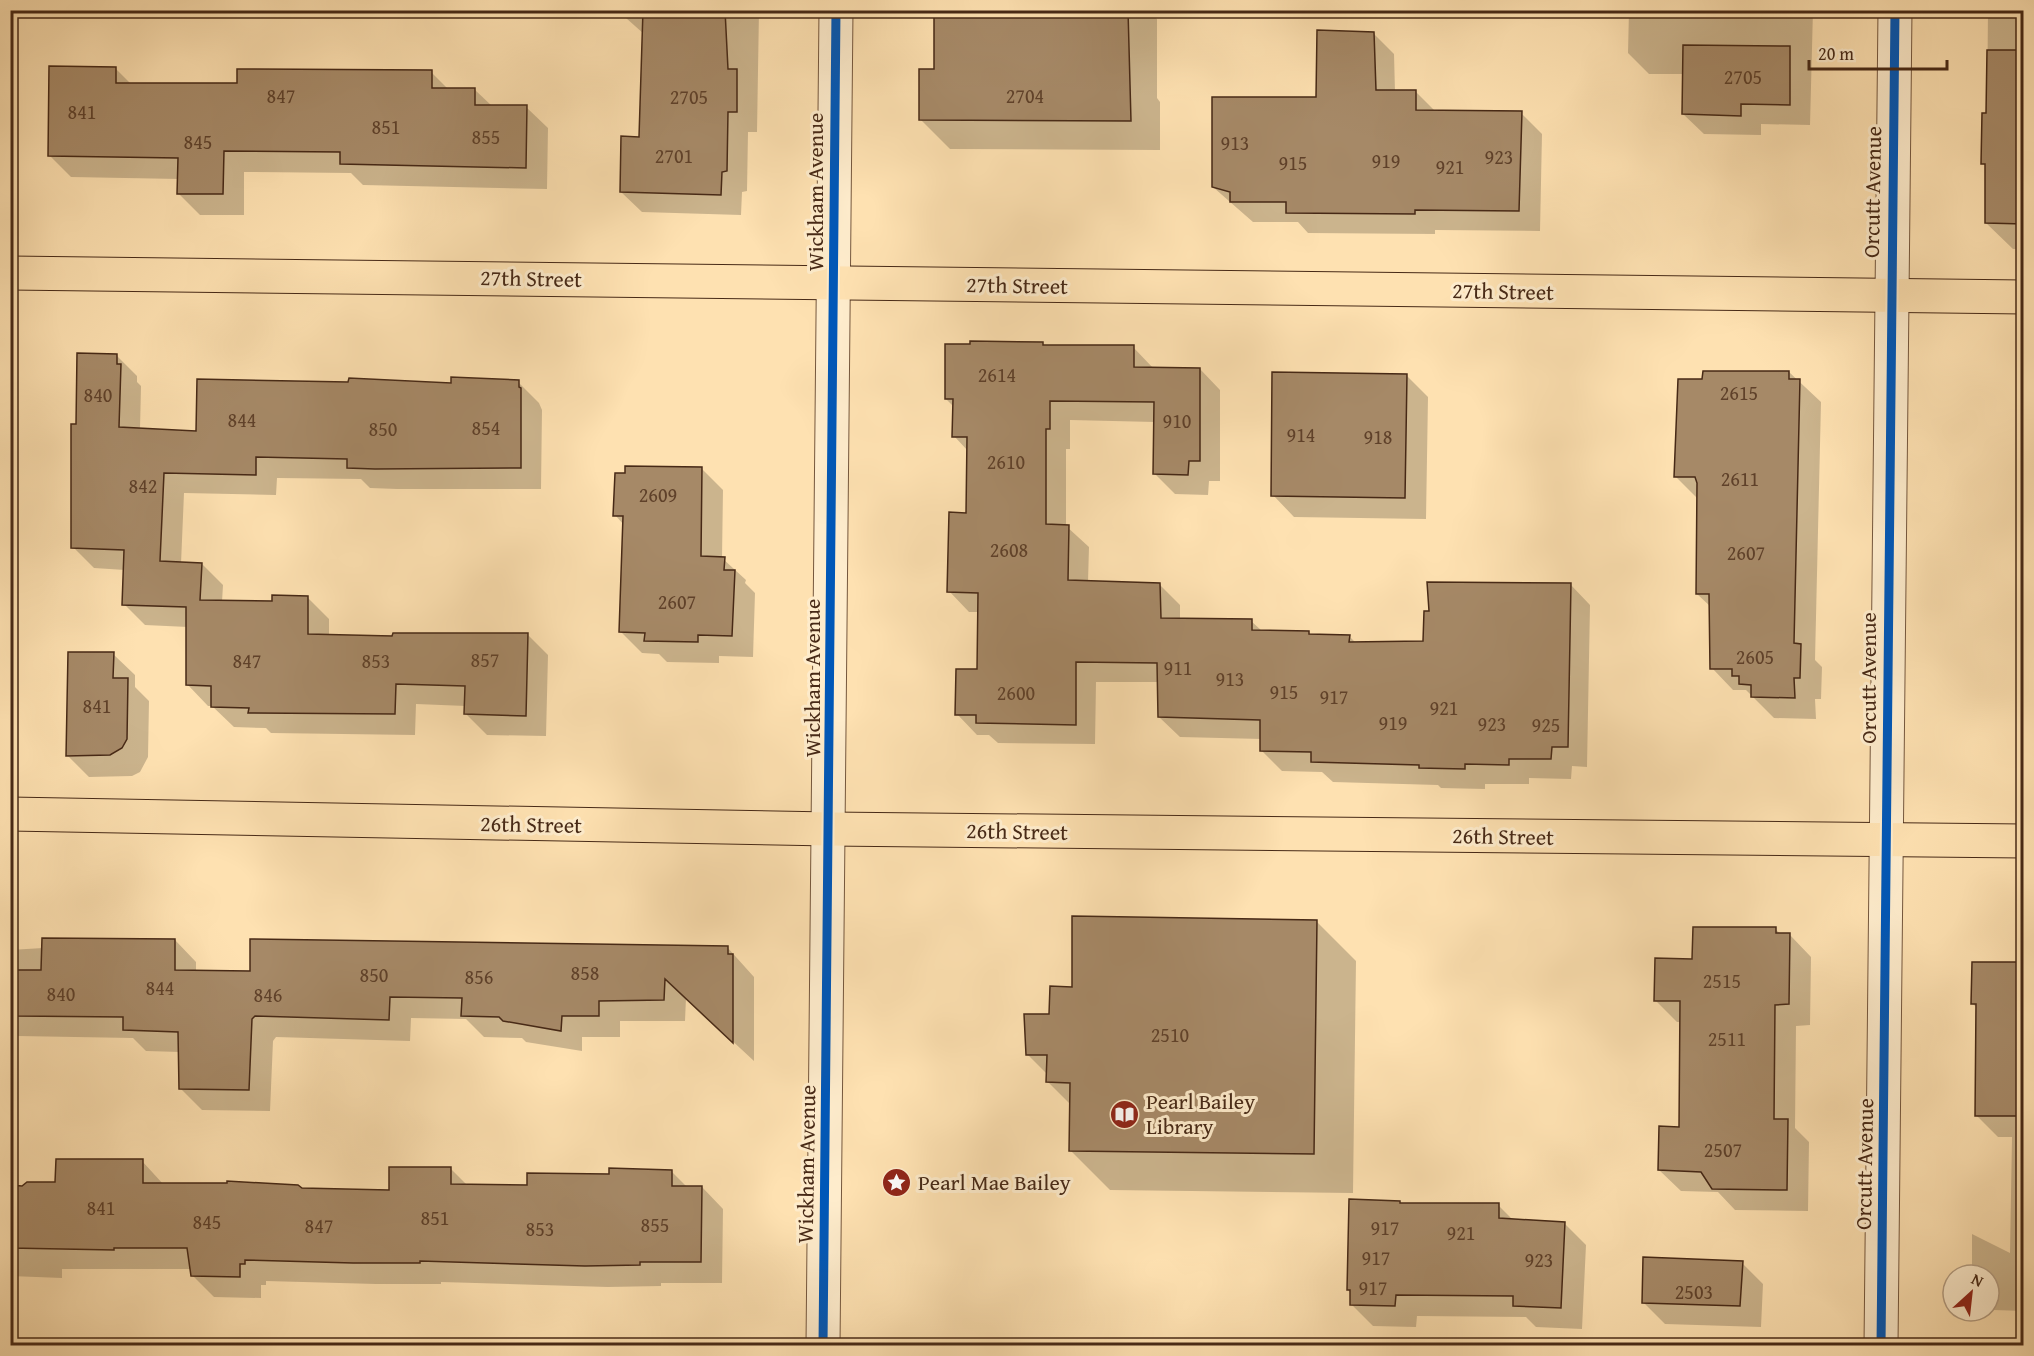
<svg xmlns="http://www.w3.org/2000/svg" width="2034" height="1356" font-family="'Gentium Book Plus',serif">
	<rect width="100%" height="100%" fill="#fee1b1"/>
	<filter id="stains"><feTurbulence type="fractalNoise" baseFrequency=".00333" numOctaves="4"/><feColorMatrix values="0 0 0 0 .2 0 0 0 0 .09 0 0 0 0 .02 0 0 0 .5 -.17"/></filter>
	<radialGradient id="worn" r=".72"><stop offset=".6" stop-color="#630" stop-opacity="0"/><stop offset="1" stop-color="#630" stop-opacity=".3"/></radialGradient>
	<!-- shadow -->
	<path fill="#0003" d="M617,10H759L757,132H748L747,191L742,192L741,215L642,212L621,192L640,138L644,34Z
		M936,10H1149L1157,19V98L1160,102V150L950,149L920,119L936,71Z
		M1629,10H1813L1810,125L1761,124V135L1704,134L1683,114L1684,74H1649L1628,53Z
		M1988,10H2024V249H2013L1986,223L1987,167L1983,163L1987,114Z
		M1373,33L1394,54L1395,92H1416L1436,112L1521,113L1542,134L1540,231L1435,230V234L1308,233L1298,222H1253L1213,187L1317,99Z
		M115,68L132,85H238L431,72L449,90L474,89L492,106L526,107L548,128L547,189L363,185L351,173L244,172V215H200L179,194V179L71,177L50,156Z
		M1042,343L1046,346L1133,347L1154,369H1200L1220,390V481H1209L1208,495L1175,494L1155,474V422L1070,420V449H1066V526L1089,547L1088,582L1159,584L1180,605V619L1251,621L1262,631L1349,636L1356,643L1424,642L1570,584L1590,605L1587,767L1572,766L1571,779L1529,778V784H1485V789L1441,788L1438,785L1333,782L1322,772L1282,771L1262,751V739L1180,737L1159,717V682H1096L1095,744L998,743L989,735H977L957,714L978,670L979,612H969L949,591L968,514V451L954,436V407L946,399Z
		M116,355L137,376V382L141,386L140,429L198,433L452,384L518,382L539,403L542,410L541,489H397L370,488L361,479L277,478L276,495L184,493L181,564H202L223,585L222,602L273,603L308,598L329,619V636L527,634L548,655L546,736L487,735L466,714V706L416,704L415,735L271,733L266,728L234,727L212,706H208L187,684L188,627L145,625L124,604L125,570L94,568L73,547L78,426Z
		M1789,372L1821,402L1815,660L1822,667L1821,699H1815L1816,719L1774,718L1746,690H1733L1712,668L1711,607L1697,594V498L1676,477L1704,381Z
		M1406,375L1428,397L1426,519L1294,517L1273,495Z
		M701,468L723,490L722,558L746,580L745,583L755,593L753,657L719,656V663L667,662L659,654L642,653L620,631L624,525L615,515Z
		M113,654L135,675V687L149,701L148,757L140,772L132,776L89,777L67,755Z
		M1316,921L1356,961L1353,1193L1110,1190L1070,1150L1071,1105L1048,1082V1075L1027,1054L1050,1015Z
		M1775,929L1782,935H1790L1811,957L1810,1025L1796,1026L1795,1128L1809,1142L1808,1211L1735,1210L1718,1192L1681,1191L1659,1170L1680,1129L1681,1022H1677L1655,1000L1694,961Z
		M175,940L196,962V972L252,973L727,947L754,977V1061L686,998L685,1021H620V1037H582V1051L526,1042L522,1038L484,1037L466,1019L411,1018L410,1041L276,1037L273,1041L270,1111L202,1110L181,1089L180,1052L146,1051L133,1038L17,1036V1058H10V950Z
		M2024,964V1311L1993,1310L1989,1306V1275H1972V1234L2010,1253L2012,1137H1998L1977,1116V1008L1973,1004Z
		M142,1161L164,1185L390,1192L451,1169L467,1185L529,1187L610,1175L671,1171L687,1187H702L723,1209L722,1283H661V1286L608,1287L441,1282V1284H376L266,1281V1285H261V1298L214,1297L192,1275L191,1269H62V1278L10,1276V1187L56,1184Z
		M1401,1205H1498L1514,1221L1564,1223L1586,1245L1582,1329L1536,1327L1526,1317L1417,1316L1416,1327L1373,1326L1351,1304V1293L1348,1290Z
		M1742,1263L1763,1284L1761,1327L1665,1324L1643,1302Z"/>
	<!-- building -->
	<path fill="#a68967" stroke="#472916" stroke-width="1.5" d="M643,10H725L728,69H737V112H728L727,171L722,172L721,195L620,192L621,136L639,137Z
		M1089,10H1128L1131,121L919,120V69H934V16L1089,15Z
		M1317,30L1374,32L1376,90H1416V110L1522,111L1519,211L1415,210V214L1286,213V202H1230V192L1212,187V97H1316Z
		M1683,45L1790,46V105L1741,104V116L1682,114Z
		M1987,50H2024V224L1985,223V164H1981L1982,113H1986Z
		M49,66L116,67V83H237V69L432,70V88H475V105H527L526,168L340,164V152L224,151L223,194H177L178,158L48,156Z
		M970,341L1043,342V345H1134V367L1200,368V461H1189L1188,475L1153,474L1154,402L1050,401V429H1046V524L1069,525L1068,580L1160,583L1161,618L1252,619V630L1309,631V634L1350,635L1349,642L1423,641L1424,611H1429L1427,582L1571,583L1568,747H1552L1551,759H1509V765L1465,764V769L1419,768V765L1311,762V752L1260,751V720L1158,717L1157,663L1076,662V725L976,723V715H955L956,669H977L978,593L947,592L949,512L966,513L967,437H952L953,399H945V344H970Z
		M77,353L117,354V364H121L119,427L196,431L197,379L348,382L349,378L451,383V377L519,380V387L521,388V468L375,469L347,468V459L256,457V475L164,473L160,561L202,563L200,600L272,601V595L308,596V634L392,636L393,633H528L526,716L464,714L465,686L396,684L395,714L248,713L249,708L211,707V686L186,685V607L122,605L124,550L71,548V424H76Z
		M1703,371H1789V379H1800L1794,643L1801,644L1800,678H1794L1795,698L1751,697V685L1739,684V676H1732V669H1710L1709,594H1696L1697,483L1695,477H1674L1678,379H1702Z
		M1272,372L1407,374L1405,498L1271,496Z
		M625,466L702,467L701,556L725,557L724,570H735L732,636L698,635V642L644,641L645,633L619,632L623,516H613L615,473H625Z
		M68,652H114L113,678H128L127,739L122,748L110,755L66,756Z
		M1072,916L1317,920L1314,1154L1069,1151L1070,1083L1046,1082L1047,1055H1026L1024,1014H1049L1050,986L1072,987Z
		M1693,927H1776V933H1790L1789,1004L1775,1005L1774,1119H1788L1787,1190L1712,1189L1701,1172L1658,1170L1659,1126L1679,1127L1680,1001H1654L1655,958L1692,959Z
		M42,938L175,939V970L250,971V939L728,946V954H733V1043L665,979L664,1000L599,1001V1016H562L561,1031L503,1021L499,1017L461,1016L462,998L390,997L389,1020L255,1016L252,1019L249,1090L179,1089L178,1032L123,1030V1017L17,1016V970H41Z
		M1972,962H2024V1116H1975L1976,1004H1971Z
		M56,1159H143V1183H227V1181L298,1185L302,1188L389,1190V1167H451V1184L527,1185V1173L609,1174V1168L672,1170V1186H702L701,1262H640V1265L585,1266L420,1261V1263H353L245,1260V1264H240V1277L191,1276L187,1248H114V1250L10,1248V1185L22,1186L27,1182H55Z
		M1349,1199L1400,1201V1203H1499V1218L1565,1222L1561,1308L1513,1306V1296L1396,1295L1395,1306L1350,1305V1290H1347Z
		M1643,1257L1743,1261L1740,1306L1642,1303Z"/>
	<g fill="none" stroke-linecap="round" stroke-linejoin="round">
		<defs>
			<path id="minor" d="M823,1346L836,10
				M1881,1346L1895,10"/>
			<path id="major" d="M10,273L2024,297
				M10,814L830,829L2024,841"/>
		</defs>
		<!-- minor casing -->
		<use href="#minor" stroke="#75573d" stroke-width="35"/>
		<!-- major casing -->
		<use href="#major" stroke="#472916" stroke-width="35"/>
		<!-- minor -->
		<use href="#minor" stroke="#feeccc" stroke-width="33"/>
		<!-- major -->
		<use href="#major" stroke="#fee1b1" stroke-width="33"/>
		<defs>
			<path id="cycleway" d="M823,1346L836,10
				M1881,1346L1895,10"/>
		</defs>
		<!-- cycleway casing -->
		<use href="#cycleway" stroke="#feeccc" stroke-width="13"/>
		<!-- cycleway -->
		<use href="#cycleway" stroke="#0057b8" stroke-width="9"/>
	</g>
	<!-- icons -->
	<defs>
		<symbol id="library-disc" viewBox="-11 -11 22 22"><circle r="9.5" fill="#8f2418" stroke="#feeccc"/><path d="M-6-4Q-3-5.5-.7-3.5V5Q-3 3-6 4ZM6-4Q3-5.5 .7-3.5V5Q3 3 6 4Z" fill="#fff"/></symbol>
		<symbol id="sight-disc" viewBox="-11 -11 22 22"><circle r="9.5" fill="#8f2418" stroke="#feeccc"/><path d="M0-6L1.8-2.2L6-1.7L2.9 1.2L3.7 5.4L0 3.3L-3.7 5.4L-2.9 1.2L-6-1.7L-1.8-2.2Z" fill="#fff"/></symbol>
	</defs>
	<g fill-rule="evenodd">
		<use href="#library-disc" x="1108" y="1098" width="33" height="33"/>
		<use href="#sight-disc" x="880" y="1166" width="33" height="33"/>
	</g>
	<g text-anchor="middle" dominant-baseline="central" stroke-width="6" stroke-linejoin="round" paint-order="stroke">
		<!-- number labels -->
		<g font-size="20" fill="#5f412a">
			<text x="1743" y="76">2705</text>
			<text x="281" y="95">847</text>
			<text x="1025" y="95">2704</text>
			<text x="689" y="96">2705</text>
			<text x="82" y="111">841</text>
			<text x="386" y="126">851</text>
			<text x="486" y="136">855</text>
			<text x="198" y="141">845</text>
			<text x="1235" y="142">913</text>
			<text x="674" y="155">2701</text>
			<text x="1499" y="156">923</text>
			<text x="1386" y="160">919</text>
			<text x="1293" y="162">915</text>
			<text x="1450" y="166">921</text>
			<text x="997" y="374">2614</text>
			<text x="1739" y="392">2615</text>
			<text x="98" y="394">840</text>
			<text x="242" y="419">844</text>
			<text x="1177" y="420">910</text>
			<text x="486" y="427">854</text>
			<text x="383" y="428">850</text>
			<text x="1301" y="434">914</text>
			<text x="1378" y="436">918</text>
			<text x="1006" y="461">2610</text>
			<text x="1740" y="478">2611</text>
			<text x="143" y="485">842</text>
			<text x="658" y="494">2609</text>
			<text x="1009" y="549">2608</text>
			<text x="1746" y="552">2607</text>
			<text x="677" y="601">2607</text>
			<text x="1755" y="656">2605</text>
			<text x="485" y="659">857</text>
			<text x="247" y="660">847</text>
			<text x="376" y="660">853</text>
			<text x="1178" y="667">911</text>
			<text x="1230" y="678">913</text>
			<text x="1284" y="691">915</text>
			<text x="1016" y="692">2600</text>
			<text x="1334" y="696">917</text>
			<text x="97" y="705">841</text>
			<text x="1444" y="707">921</text>
			<text x="1393" y="722">919</text>
			<text x="1492" y="723">923</text>
			<text x="1546" y="724">925</text>
			<text x="585" y="972">858</text>
			<text x="374" y="974">850</text>
			<text x="479" y="976">856</text>
			<text x="1722" y="980">2515</text>
			<text x="160" y="987">844</text>
			<text x="61" y="993">840</text>
			<text x="268" y="994">846</text>
			<text x="1170" y="1034">2510</text>
			<text x="1727" y="1038">2511</text>
			<text x="1723" y="1149">2507</text>
			<text x="101" y="1207">841</text>
			<text x="435" y="1217">851</text>
			<text x="207" y="1221">845</text>
			<text x="655" y="1224">855</text>
			<text x="319" y="1225">847</text>
			<text x="1385" y="1227">917</text>
			<text x="540" y="1228">853</text>
			<text x="1461" y="1232">921</text>
			<text x="1376" y="1257">917</text>
			<text x="1539" y="1259">923</text>
			<text x="1373" y="1287">917</text>
			<text x="1694" y="1291">2503</text>
		</g>
		<!-- street labels -->
		<g font-size="22" fill="#472916" stroke="#feeccc">
			<text transform="translate(815 192) rotate(-90)">Wickham Avenue</text>
			<text transform="translate(1872 192) rotate(-89)">Orcutt Avenue</text>
			<text transform="translate(531 278) rotate(1)">27th Street</text>
			<text transform="translate(1017 285) rotate(1)">27th Street</text>
			<text transform="translate(1503 291) rotate(1)">27th Street</text>
			<text transform="translate(812 678) rotate(-90)">Wickham Avenue</text>
			<text transform="translate(1868 678) rotate(-90)">Orcutt Avenue</text>
			<text transform="translate(531 824) rotate(1)">26th Street</text>
			<text transform="translate(1017 831) rotate(1)">26th Street</text>
			<text transform="translate(1503 836) rotate(1)">26th Street</text>
			<text transform="translate(806 1164) rotate(-89)">Wickham Avenue</text>
			<text transform="translate(1864 1164) rotate(-89)">Orcutt Avenue</text>
		</g>
		<!-- poi labels -->
		<g font-size="22" fill="#472916" stroke="#feeccc" text-anchor="start">
			<text x="1146" y="1101">Pearl Bailey<tspan x="1146" dy="25">Library</tspan></text>
			<text x="918" y="1182">Pearl Mae Bailey</text>
		</g>
	</g>
	<!-- margin -->
	<rect width="2034" height="1356" fill="none" stroke="#fee1b1" stroke-width="36"/>
	<rect x="12" y="12" width="2010" height="1332" fill="none" stroke="#472916" stroke-width="3"/>
	<rect x="18" y="18" width="1998" height="1320" fill="none" stroke="#472916" stroke-width="1.5"/>
	<!-- north arrow -->
	<g transform="translate(1971 1293) rotate(27)"><circle r="28" fill="#feeccc" stroke="#b59e83" stroke-width="1.5"/>
	<path d="M0-4.5L10 22L0 15L-10 22Z" fill="#8f2418"/>
	<text y="-9" font-size="16" font-weight="bold" text-anchor="middle" fill="#472916">N</text>
	</g>
	<!-- scale -->
	<path d="M1809 60v9h138v-9" fill="none" stroke="#472916" stroke-width="3"/>
	<text x="1818" y="60" font-size="18" fill="#472916" stroke="#feeccc" stroke-width="4.5" paint-order="stroke">20 m</text>
	<rect width="100%" height="100%" filter="url(#stains)"/>
	<rect width="100%" height="100%" fill="url(#worn)"/>
</svg>
